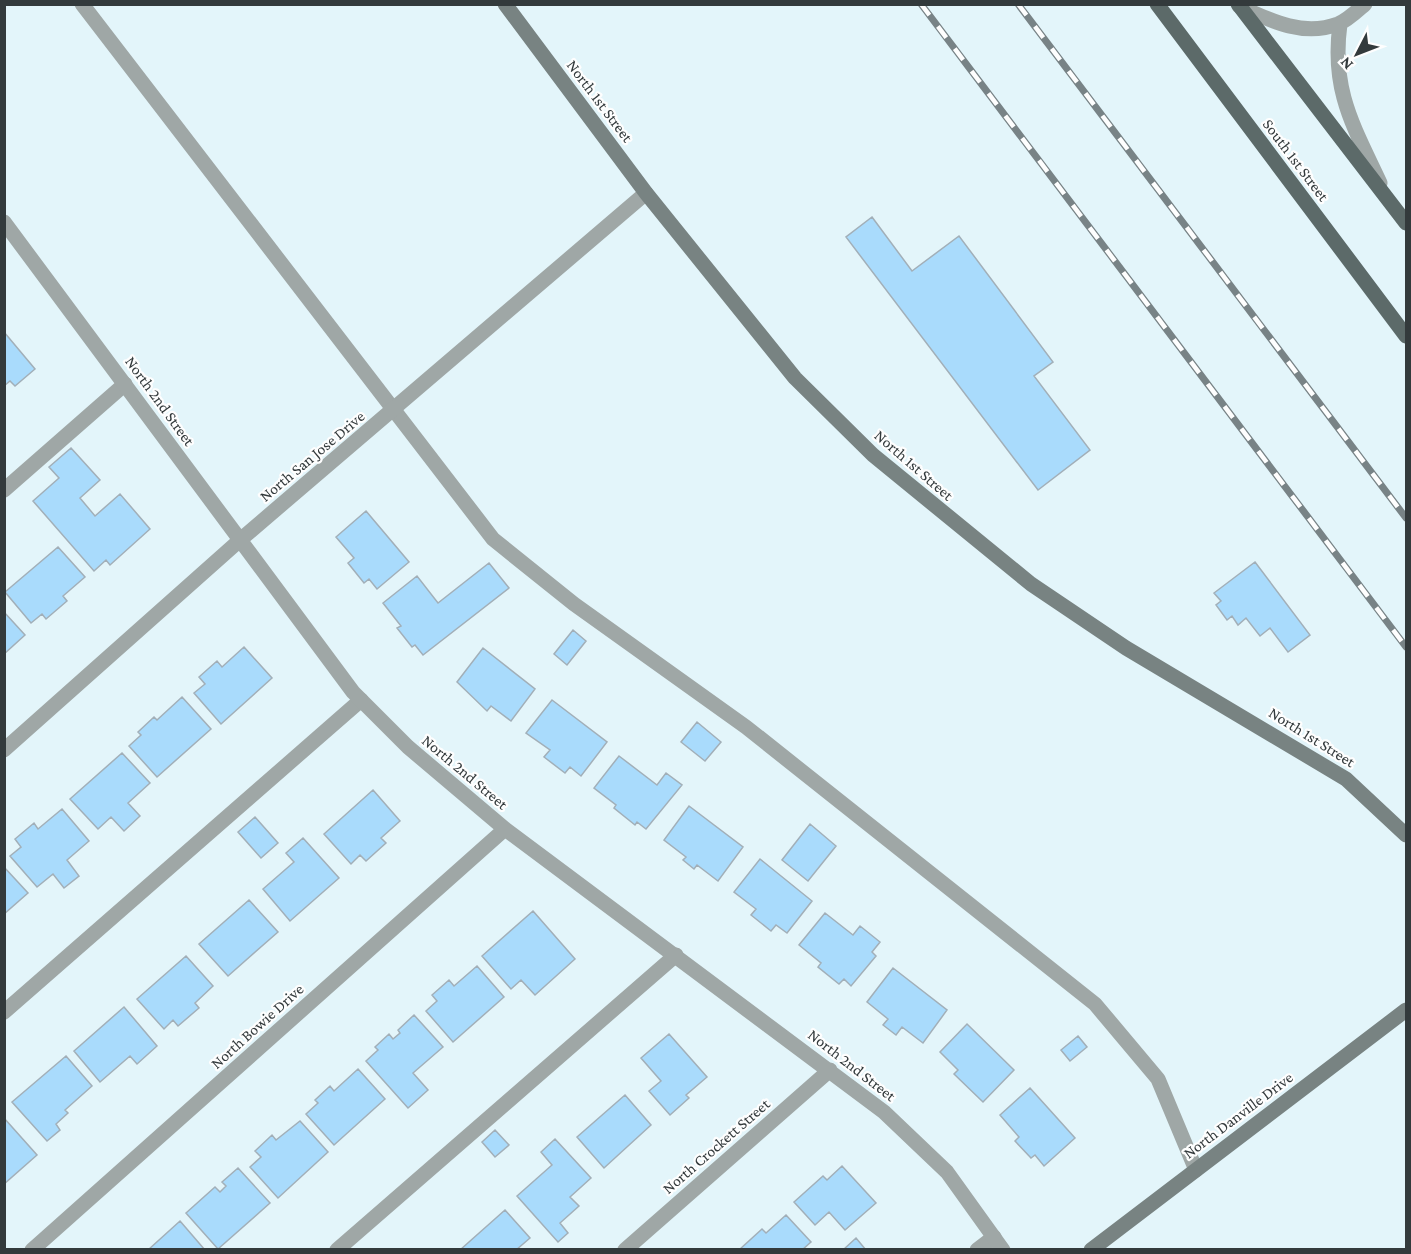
<svg xmlns="http://www.w3.org/2000/svg" width="1411" height="1254" font-family="'Crimson Pro',serif">
	<rect width="100%" height="100%" fill="#e3f5fa"/>
	<!-- building -->
	<path fill="#a9dbfc" stroke="#a2afb8" stroke-width="1.5" d="M872,217L912,271L959,236L1053,362L1034,376L1090,450L1038,490L846,237Z
		M4,332L35,369L15,386L10,381L4,386Z
		M71,448L100,480L80,498L95,516L120,494L150,529L110,565L106,560L94,571L33,501L59,478L49,467Z
		M366,511L409,562L377,589L369,579L364,583L348,563L354,558L336,537Z
		M58,547L85,577L63,596L67,601L46,619L42,614L31,623L5,592Z
		M1255,562L1310,635L1288,652L1270,628L1260,636L1246,618L1238,625L1232,616L1227,620L1216,605L1221,601L1214,593Z
		M489,563L509,588L423,655L415,645L412,647L397,628L401,626L383,603L417,576L438,603Z
		M4,612L25,635L4,654Z
		M573,630L586,641L567,665L554,654Z
		M244,647L272,678L221,724L194,693L205,684L199,677L217,661L222,667Z
		M483,648L535,689L511,721L491,706L487,711L457,682Z
		M182,697L211,729L157,777L129,746L141,735L138,732L154,717L157,720Z
		M552,700L607,742L581,776L570,767L565,773L544,757L550,750L526,733Z
		M697,722L721,742L705,761L681,742Z
		M122,753L150,783L128,803L140,816L124,831L111,817L98,829L70,799Z
		M619,756L657,785L666,773L682,785L646,829L637,822L635,825L614,808L616,805L594,788Z
		M373,790L400,821L381,838L386,843L366,861L360,855L351,864L324,834Z
		M689,806L743,847L718,881L697,865L694,869L683,860L686,857L664,840Z
		M62,809L89,841L67,860L79,876L64,888L53,874L37,887L10,856L21,847L15,839L34,823L38,829Z
		M255,817L278,843L261,858L238,832Z
		M810,824L836,846L808,881L782,860Z
		M303,838L339,878L290,921L263,889L294,862L286,853Z
		M760,859L812,901L787,933L776,925L771,931L751,915L756,909L734,892Z
		M4,867L28,893L4,914Z
		M249,900L278,932L228,976L199,944Z
		M533,911L575,959L535,995L521,980L511,989L482,956Z
		M825,913L853,935L860,926L880,942L872,952L876,956L851,986L844,979L839,984L818,967L821,963L799,945Z
		M186,956L213,986L195,1003L199,1008L178,1026L173,1020L164,1029L137,999Z
		M477,966L504,997L453,1042L426,1011L437,1001L432,995L449,980L454,986Z
		M893,968L947,1010L923,1043L902,1027L896,1035L883,1025L888,1019L867,1002Z
		M124,1007L157,1046L137,1064L130,1056L100,1082L74,1051Z
		M414,1015L443,1047L413,1073L428,1090L408,1108L366,1061L378,1050L375,1047L389,1034L393,1039L400,1033L398,1030Z
		M967,1024L1014,1070L983,1102L954,1074L958,1070L940,1052Z
		M669,1034L707,1077L686,1095L689,1098L670,1115L649,1091L661,1081L641,1058Z
		M1078,1036L1087,1047L1070,1061L1061,1050Z
		M66,1056L92,1086L65,1110L68,1113L56,1124L60,1130L47,1141L12,1102Z
		M358,1069L385,1099L334,1145L306,1114L318,1103L315,1100L330,1086L334,1091Z
		M1030,1088L1075,1138L1044,1166L1035,1155L1031,1158L1015,1141L1019,1137L1000,1115Z
		M625,1095L651,1125L604,1168L577,1137Z
		M4,1118L37,1155L4,1184Z
		M300,1121L328,1152L278,1198L250,1167L261,1157L255,1151L272,1135L276,1140Z
		M495,1130L509,1145L495,1157L482,1142Z
		M555,1139L591,1178L570,1197L579,1206L560,1223L568,1233L558,1242L517,1196L552,1165L541,1152Z
		M842,1166L876,1203L845,1230L829,1212L815,1225L794,1202L823,1176L827,1180Z
		M238,1168L270,1203L218,1249L186,1213L215,1187L220,1192L226,1186L222,1182Z
		M505,1210L530,1238L516,1250H460Z
		M786,1215L811,1242L802,1250H739L762,1229L766,1233Z
		M180,1221L205,1250H148Z
		M856,1238L866,1250H843Z"/>
	<g fill="none" stroke-linecap="round" stroke-linejoin="round">
		<!-- service -->
		<path stroke="#9fa7a6" stroke-width="15" d="M82,4L493,539L574,604L746,727L1095,1004L1158,1079L1196,1170
			M1239,6C1271,21 1303,37 1338,24C1348,20 1357,11 1365,4
			M1340,24C1331,90 1353,125 1380,183
			M4,490L125,384
			M4,1012L361,700
			M337,1250L676,955
			M977,1250L994,1237"/>
		<!-- minor -->
		<path stroke="#9fa7a6" stroke-width="15" d="M4,222L353,692L408,747L505,829L884,1112L947,1172L1003,1250
			M4,750L240,540L646,193
			M32,1250L505,829
			M625,1250L830,1070"/>
		<!-- secondary -->
		<path stroke="#788382" stroke-width="15" d="M505,4L646,193L795,378L873,455L1031,584L1126,648L1346,779L1406,835
			M1091,1250L1406,1010"/>
		<!-- primary -->
		<path stroke="#5c6a69" stroke-width="15" d="M1157,4L1406,336
			M1238,4L1406,223"/>
		<defs>
			<path id="rail" d="M921,4L1406,647
				M1018,4L1406,518"/>
		</defs>
		<!-- rail casing -->
		<use href="#rail" stroke="#788386" stroke-width="7"/>
		<!-- rail -->
		<use href="#rail" stroke="#fefefe" stroke-width="4.5" stroke-dasharray="14" stroke-linecap="butt"/>
	</g>
	<g text-anchor="middle" dominant-baseline="central" stroke-width="4.5" stroke-linejoin="round" paint-order="stroke">
		<!-- street labels -->
		<g font-size="16" fill="#333a3c" stroke="#fefefe">
			<text transform="translate(600 101) rotate(53)">North 1st Street</text>
			<text transform="translate(1296 160) rotate(53)">South 1st Street</text>
			<text transform="translate(160 401) rotate(54)">North 2nd Street</text>
			<text transform="translate(312 456) rotate(-40)">North San Jose Drive</text>
			<text transform="translate(914 465) rotate(41)">North 1st Street</text>
			<text transform="translate(1312 737) rotate(32)">North 1st Street</text>
			<text transform="translate(465 772) rotate(40)">North 2nd Street</text>
			<text transform="translate(257 1026) rotate(-42)">North Bowie Drive</text>
			<text transform="translate(852 1065) rotate(38)">North 2nd Street</text>
			<text transform="translate(1238 1115) rotate(-37)">North Danville Drive</text>
			<text transform="translate(716 1146) rotate(-41)">North Crockett Street</text>
		</g>
	</g>
	<!-- border -->
	<rect width="1411" height="1254" fill="none" stroke="#333a3c" stroke-width="12"/>
	<!-- north arrow -->
	<g transform="translate(1357 54) rotate(228)" stroke="#fefefe" stroke-width="4.5" paint-order="stroke">
	<path d="M0-4.5L10 22L0 15L-10 22Z" fill="#333a3c"/>
	<text y="-9" font-size="16" font-weight="bold" text-anchor="middle" fill="#333a3c">N</text>
	</g>
</svg>
